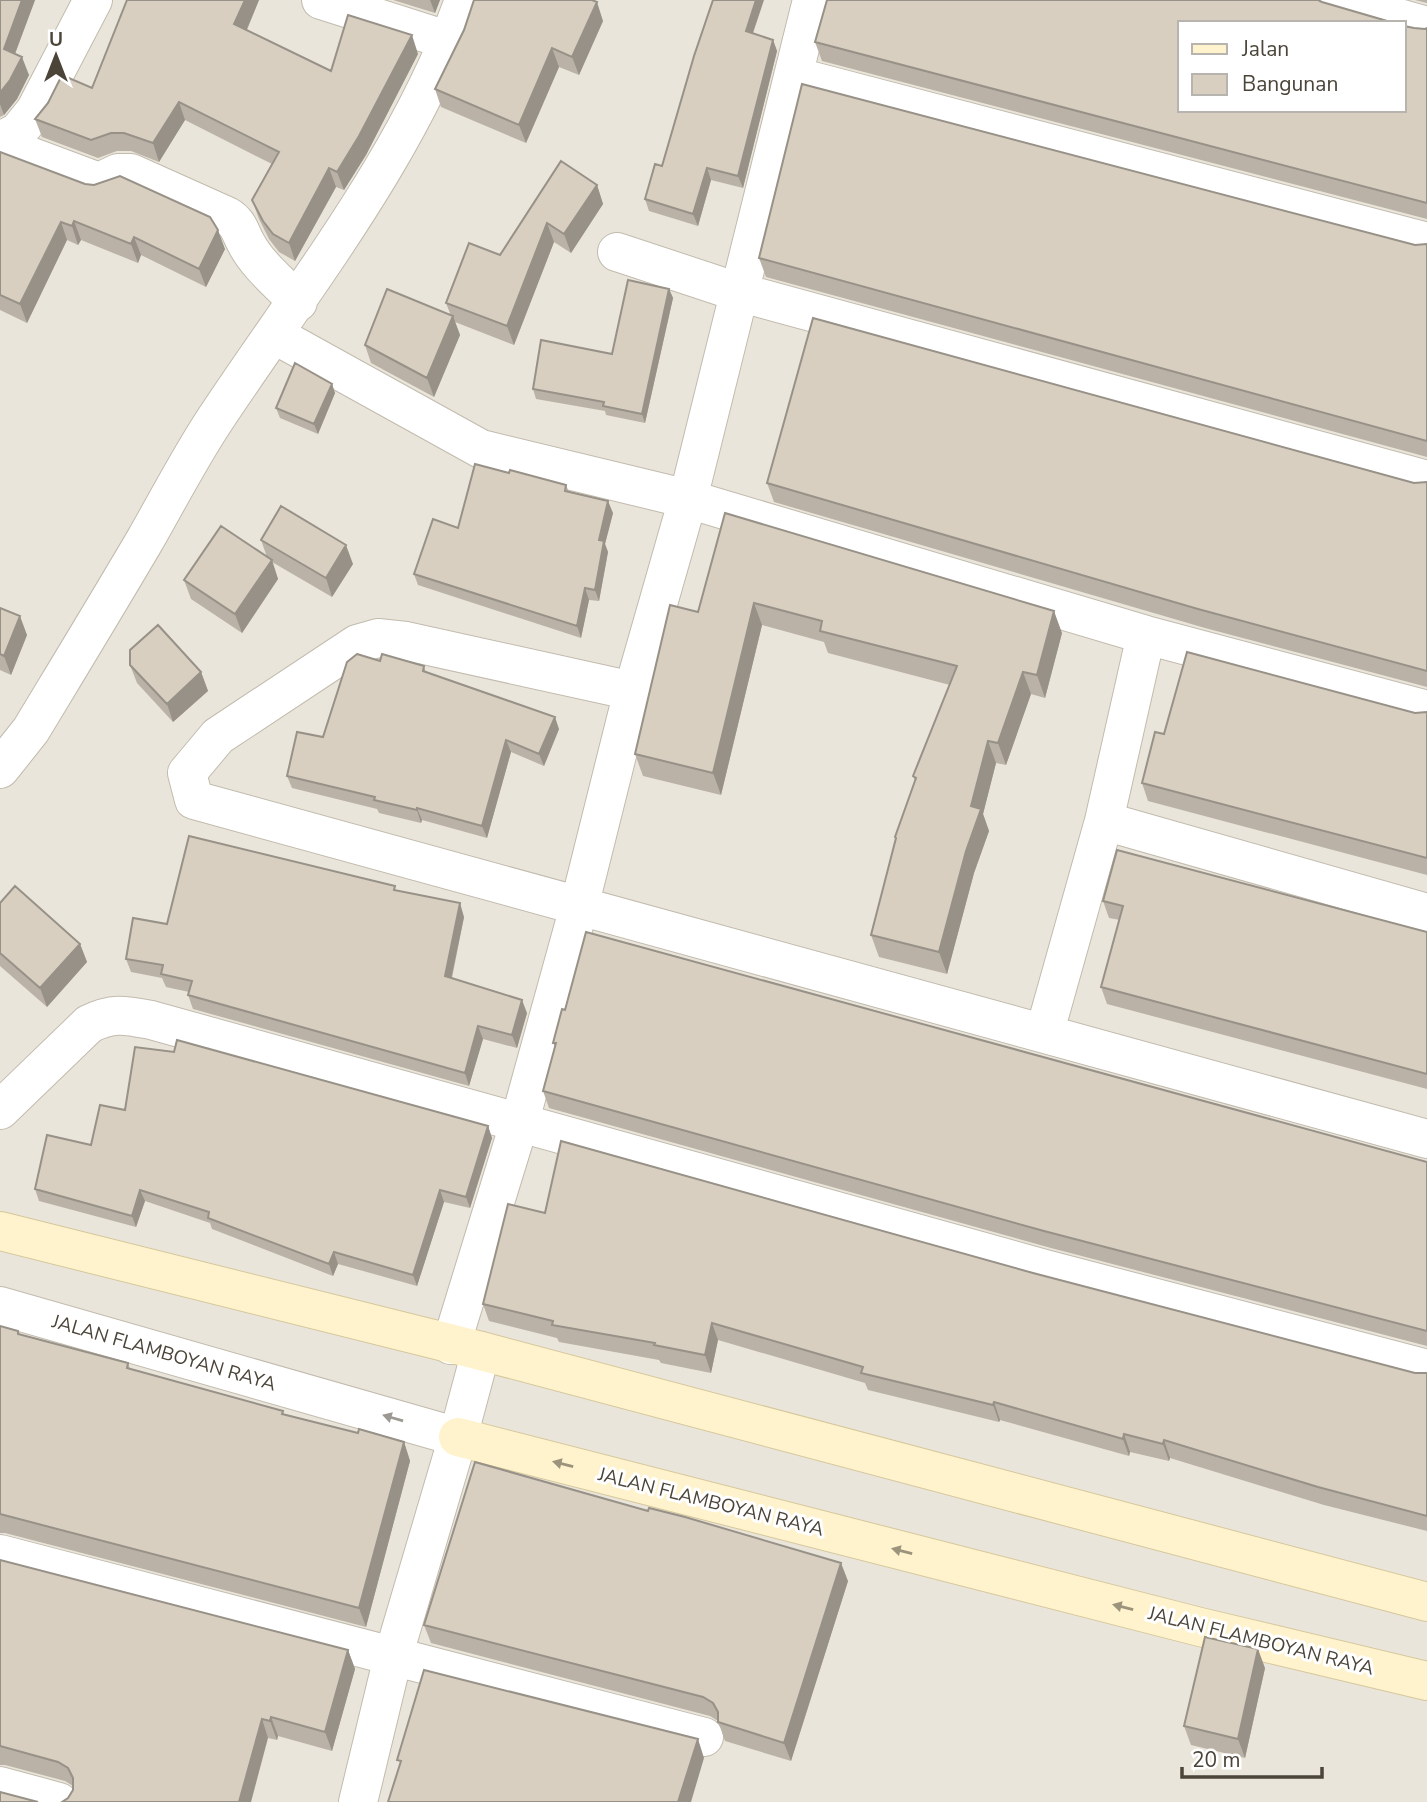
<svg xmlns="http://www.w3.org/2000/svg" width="1427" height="1802" font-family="'Nunito Sans',sans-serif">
	<rect width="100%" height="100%" fill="#f6f3ec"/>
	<!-- residential -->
	<path fill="#eae5da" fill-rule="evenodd" d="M0,0H1427V1802H0ZM1180,23H1404V110H1180Z"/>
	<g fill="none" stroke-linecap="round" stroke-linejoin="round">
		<defs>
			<path id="street" d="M321,0L450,41
				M1335,0L1427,26
				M793,76L1427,242
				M0,141L18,132L35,111L93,0
				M0,145L99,182L118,173H131L227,216C239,223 240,232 246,243C258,266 280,283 298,302
				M617,252L738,292L1427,480
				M275,335L481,449L688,499L1146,635L1427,710
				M633,691L406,641L378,638L357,644L218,736L187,773L194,800C605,914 1017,1023 1427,1139
				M0,769L31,730C69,667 108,603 145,540C168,500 189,459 214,421C304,285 409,156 464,0
				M1104,821L1427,913
				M1045,1031L1104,821L1146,635
				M0,1110L89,1024C113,1012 125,1015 151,1020L1045,1269L1427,1369
				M0,1306L458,1437
				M451,1345L519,1124L579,907L633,691L688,499L812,0
				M0,1554L704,1737
				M0,1786L59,1802
				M358,1802L393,1657L458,1437L481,1351"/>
			<path id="secondary" d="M0,1231L481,1351L1427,1602
				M458,1437L1200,1627L1427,1681"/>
		</defs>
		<!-- street casing -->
		<use href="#street" stroke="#c2bbae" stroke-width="40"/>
		<!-- secondary casing -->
		<use href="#secondary" stroke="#d6c79b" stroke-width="40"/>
		<!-- street -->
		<use href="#street" stroke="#fff" stroke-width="38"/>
		<!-- secondary -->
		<use href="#secondary" stroke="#fff3cd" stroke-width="38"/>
	</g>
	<!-- wall -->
	<path fill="#bab2a6" d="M0,0H35L15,54L29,75L17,99L4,115L0,117Z
		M127,0H259L247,30L331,71L418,54L366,155L344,190L336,187L295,261L279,252L269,239L259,219L252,200L272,164L185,120L159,162L131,151H117L98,158L42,137L35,119L92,88Z
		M393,0H440L435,13Z
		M1415,0H1427V3Z
		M1322,2L1414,28L1425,29L1427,28V219L822,61L815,42Z
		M603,21L579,75L559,67L526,143L441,107L435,89L464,30Z
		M753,33L773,40L777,51L743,188L711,180L698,226L649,211L645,199L662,166Z
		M0,152L225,249L206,287L141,255L138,263L81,240L78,245L67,240L27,323L0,310Z
		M597,185L603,204L571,253L554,242L514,345L455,322L460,335L434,397L371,363L365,345L451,316L446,303L500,255Z
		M1427,244V457L766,277L759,258Z
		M669,289L673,298L645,423L606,415L605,411L536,399L533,389L612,354Z
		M332,384L335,393L318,434L280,418L276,408Z
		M509,473L566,485L569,492L613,513L605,544L608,552L599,601L589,600L581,638L418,585L414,574Z
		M1427,482V687L1205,628L774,502L767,483H1425Z
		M725,513L1062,633L1045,698L1031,694L1006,765L996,763L983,814L989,831L974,873L947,974L879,957L871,935L896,840L895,837L915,781L913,776L950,685L828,653L824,642L762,625L721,795L643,776L635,754L698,612Z
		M261,540L353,564L332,597L272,562L278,579L242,633L191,599L184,580L267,557Z
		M0,608L27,635L11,675L0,670Z
		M380,661L424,666L426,673L559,729L544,766L511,752L487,838L422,820L421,823L379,813L377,809L292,788L287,776L323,737Z
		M130,665L201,672L208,691L173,722L137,683Z
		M1427,712V875L1148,801L1142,783L1164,734Z
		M397,891L464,917L452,978L527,1013L517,1048L483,1039L469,1086L193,1009L188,995L189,992L166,987L162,978L131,972L126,959L167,924Z
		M1103,901L1427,932V1089L1107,1004L1101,987L1120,920L1109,918Z
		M0,903L80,944L87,962L47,1007L0,966Z
		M553,1043L1427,1162V1346L1051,1248L549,1108L543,1091L555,1047Z
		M125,1110L488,1126L492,1138L470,1208L444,1202L417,1286L338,1264L333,1276L212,1229L210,1223L145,1201L136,1227L39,1201L35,1189L91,1145Z
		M545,1213L1033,1273L1415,1373H1427V1531L1324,1505L1170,1458L1169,1461L1130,1452L1129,1456L1000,1420L999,1422L868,1390L865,1383L718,1340L711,1373L661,1363L659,1360L559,1342L557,1338L489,1321L483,1304Z
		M0,1326L18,1331L20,1334L128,1363L130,1369L283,1411L284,1414L358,1433L404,1442L410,1461L366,1627L5,1533H0Z
		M0,1560L348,1650L355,1669L332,1751L278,1736L277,1740L268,1738L68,1798L73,1790V1786L65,1781L5,1765H0Z
		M848,1581L791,1761L725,1741L718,1721L710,1716L431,1643L424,1625Z
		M1265,1668L1245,1758L1191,1745L1184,1726Z"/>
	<!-- shaded-wall -->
	<path fill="#979187" d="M22,0H35L10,67L4,49Z
		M245,0H259L241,43L234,24Z
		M430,0H440L435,13Z
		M756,0H764L750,42L746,31Z
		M597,2L603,21L579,75L572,57Z
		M412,35L418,54L366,155L344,190L337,172Z
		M773,40L777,51L743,188L738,176Z
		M552,48L559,67L526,143L519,125Z
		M22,57L29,75L17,99L4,115L0,104V93Z
		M179,102L185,120L159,162L153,143Z
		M329,168L336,187L295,261L289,243Z
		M707,168L711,180L698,226L693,214Z
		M597,185L603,204L571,253L564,234Z
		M74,221L81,240L78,245L72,226Z
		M61,222L67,240L27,323L20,304Z
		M547,223L554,242L514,345L507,326Z
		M218,230L225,249L206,287L199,269Z
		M134,237L141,255L138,263L131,244Z
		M669,289L673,298L645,423L642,414Z
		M453,316L460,335L434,397L427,378Z
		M332,384L335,393L318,434L314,424Z
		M608,501L613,513L605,544L608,552L599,601L595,590L599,540Z
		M346,545L353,564L332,597L326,578Z
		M272,560L278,579L242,633L235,614Z
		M585,588L589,600L581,638L577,626Z
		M754,603L762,625L721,795L713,773Z
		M1054,611L1062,633L1045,698L1037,675Z
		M20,616L27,635L11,675L4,656Z
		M201,672L208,691L173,722L167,704Z
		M1023,672L1031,694L1006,765L998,743Z
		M555,717L559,729L544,766L539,754Z
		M506,740L511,752L487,838L482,826Z
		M988,741L996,763L983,814L989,831L974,873L947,974L939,952L971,806Z
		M417,808L422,820L421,823L417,810Z
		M460,903L464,917L449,989L445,976Z
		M80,944L87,962L47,1007L40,988Z
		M522,1000L527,1013L517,1048L512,1035Z
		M478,1026L483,1039L469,1086L465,1073Z
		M488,1126L492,1138L470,1208L466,1197Z
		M140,1190L145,1201L136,1227L132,1216Z
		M440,1190L444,1202L417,1286L413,1275Z
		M334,1252L338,1264L333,1276L329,1264Z
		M712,1323L718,1340L711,1373L705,1355Z
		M994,1402L1000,1420L999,1422L993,1405Z
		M1124,1434L1130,1452L1129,1456L1123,1439Z
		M1164,1440L1170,1458L1169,1461L1163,1444Z
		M404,1442L410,1461L366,1627L359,1608Z
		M841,1563L848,1581L791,1761L784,1743Z
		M1258,1649L1265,1668L1245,1758L1238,1739Z
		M348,1650L355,1669L332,1751L325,1732Z
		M271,1717L278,1736L277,1740L270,1721Z
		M262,1719L268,1738L251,1802H239Z
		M698,1739L704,1758L691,1802H678Z"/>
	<!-- building -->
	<path fill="#d8cfc1" stroke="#979187" stroke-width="2" d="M0,0H22L4,49L22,57L10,80L0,93Z
		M127,0H245L234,24L331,71L348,15L412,35L359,136L337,172L329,168L289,243L273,234L263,221L252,200L279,152L179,102L153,143L124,133H111L91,140L35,119L48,103L62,75L92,88Z
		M474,0H592L597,2L572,57L552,48L519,125L435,89L464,30Z
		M713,0H756L746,31L773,40L738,176L707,168L693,214L645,199L655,164L662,166L694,56Z
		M827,0H1318L1322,2L1394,23H1180V110H1404V26L1414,28L1425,29L1427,28V203L815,42Z
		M802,84L1415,245L1427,244V441L759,258Z
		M0,152L85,184L94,185L120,176L210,217L218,230L199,269L134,237L131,244L74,221L72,226L61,222L20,304L0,295Z
		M561,161L597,185L564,234L547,223L507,326L446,303L469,243L500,255Z
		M628,280L669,289L642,414L603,406L604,402L533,389L541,340L612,354Z
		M387,289L453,316L427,378L365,345Z
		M813,318L1414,483L1427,482V671L1198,609L767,483Z
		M295,363L332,384L314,424L276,408Z
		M475,464L509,473L510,470L566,485L565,491L608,501L599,540L604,541L595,590L585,588L577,626L414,574L433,519L458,528Z
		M281,506L346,545L326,578L261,540Z
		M725,513L1054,611L1037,675L1023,672L998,743L988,741L971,806L981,809L966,851L939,952L871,935L896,838L895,837L916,778L913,776L957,666L820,631L822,621L754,603L713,773L635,754L670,605L698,612Z
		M221,526L272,560L235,614L184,580Z
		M0,608L20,616L4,656L0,654Z
		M158,625L201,672L167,704L130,665V650Z
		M1187,652L1415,713L1427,712V858L1142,783L1155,732L1164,734Z
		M357,654L380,661L382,654L424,666L423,671L555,717L539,754L506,740L482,826L417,808V810L374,800L375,797L287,776L297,732L323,737L347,662Z
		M189,836L395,886L394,890L460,903L445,976L522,1000L512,1035L478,1026L465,1073L188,995L192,981L161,974L163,965L126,959L133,918L167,924Z
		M1117,850L1427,932V1074L1101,987L1123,906L1103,901Z
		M15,886L80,944L40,988L0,953V903Z
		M586,932L1427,1162V1331L1044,1231L543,1091L556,1043H553L562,1009L565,1010Z
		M177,1040L488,1126L466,1197L440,1190L413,1275L334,1252L329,1264L208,1218L209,1212L140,1190L132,1216L35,1189L47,1135L91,1145L100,1105L125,1110L135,1047L174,1052Z
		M561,1141L1033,1273L1415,1373H1427V1516L1318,1487L1164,1440L1163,1444L1124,1434L1123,1439L994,1402L993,1405L861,1373L863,1367L712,1323L705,1355L654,1345L655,1343L552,1325L553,1321L483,1304L508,1204L545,1213Z
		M0,1326L18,1331V1334L128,1363L127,1368L283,1411L282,1414L358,1433L359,1429L404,1442L359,1608L0,1514Z
		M475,1462L648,1511L649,1508L685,1517L841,1563L784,1743L718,1722V1712L713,1703L703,1697L424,1625Z
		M0,1560L348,1650L325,1732L271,1717L270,1721L262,1719L239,1802H62L68,1798L73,1790V1778L68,1768L58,1762L0,1746Z
		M1205,1637L1258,1649L1238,1739L1184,1726Z
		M424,1670L698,1739L678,1802H388L401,1761L397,1760Z
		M0,1792L38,1802H0Z"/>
	<!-- one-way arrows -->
	<defs><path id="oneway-solid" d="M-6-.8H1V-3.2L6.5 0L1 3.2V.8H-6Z" transform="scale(1.75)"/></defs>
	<use fill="#9c9892" href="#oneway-solid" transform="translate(393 1418) rotate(-164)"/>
	<g fill="#9c937c">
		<use href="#oneway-solid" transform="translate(563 1464) rotate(-166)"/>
		<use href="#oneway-solid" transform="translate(902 1551) rotate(-166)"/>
		<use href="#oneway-solid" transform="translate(1123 1607) rotate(-166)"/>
	</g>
	<g text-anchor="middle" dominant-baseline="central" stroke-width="6" stroke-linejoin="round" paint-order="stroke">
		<!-- street labels -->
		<g font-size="19" fill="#4b4439" stroke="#fff">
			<text transform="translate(164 1353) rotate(16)">JALAN FLAMBOYAN RAYA</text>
			<text transform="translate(711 1502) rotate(14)">JALAN FLAMBOYAN RAYA</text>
			<text transform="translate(1261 1641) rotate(14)">JALAN FLAMBOYAN RAYA</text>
		</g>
	</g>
	<!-- legend -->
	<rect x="1178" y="21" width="228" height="91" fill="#ffffff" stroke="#b7b4b0" stroke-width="2"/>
	<rect x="1192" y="44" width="35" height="10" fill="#fff3cd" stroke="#b7b4b0" stroke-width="2"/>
	<text x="1242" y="56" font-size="21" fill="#4b4439">Jalan</text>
	<rect x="1192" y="74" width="35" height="21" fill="#d8cfc1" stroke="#b7b4b0" stroke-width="2"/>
	<text x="1242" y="91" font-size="21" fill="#4b4439">Bangunan</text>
	<!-- north arrow -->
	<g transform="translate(56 56)" stroke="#ffffff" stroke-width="5" paint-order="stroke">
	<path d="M0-5L12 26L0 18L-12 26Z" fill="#4b4439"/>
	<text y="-10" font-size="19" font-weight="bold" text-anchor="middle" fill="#4b4439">U</text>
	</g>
	<!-- scale -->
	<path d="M1182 1767v10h140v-10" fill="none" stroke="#4b4439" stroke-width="3.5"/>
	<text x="1192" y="1767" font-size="21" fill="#4b4439" stroke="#ffffff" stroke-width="5" paint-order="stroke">20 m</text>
</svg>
